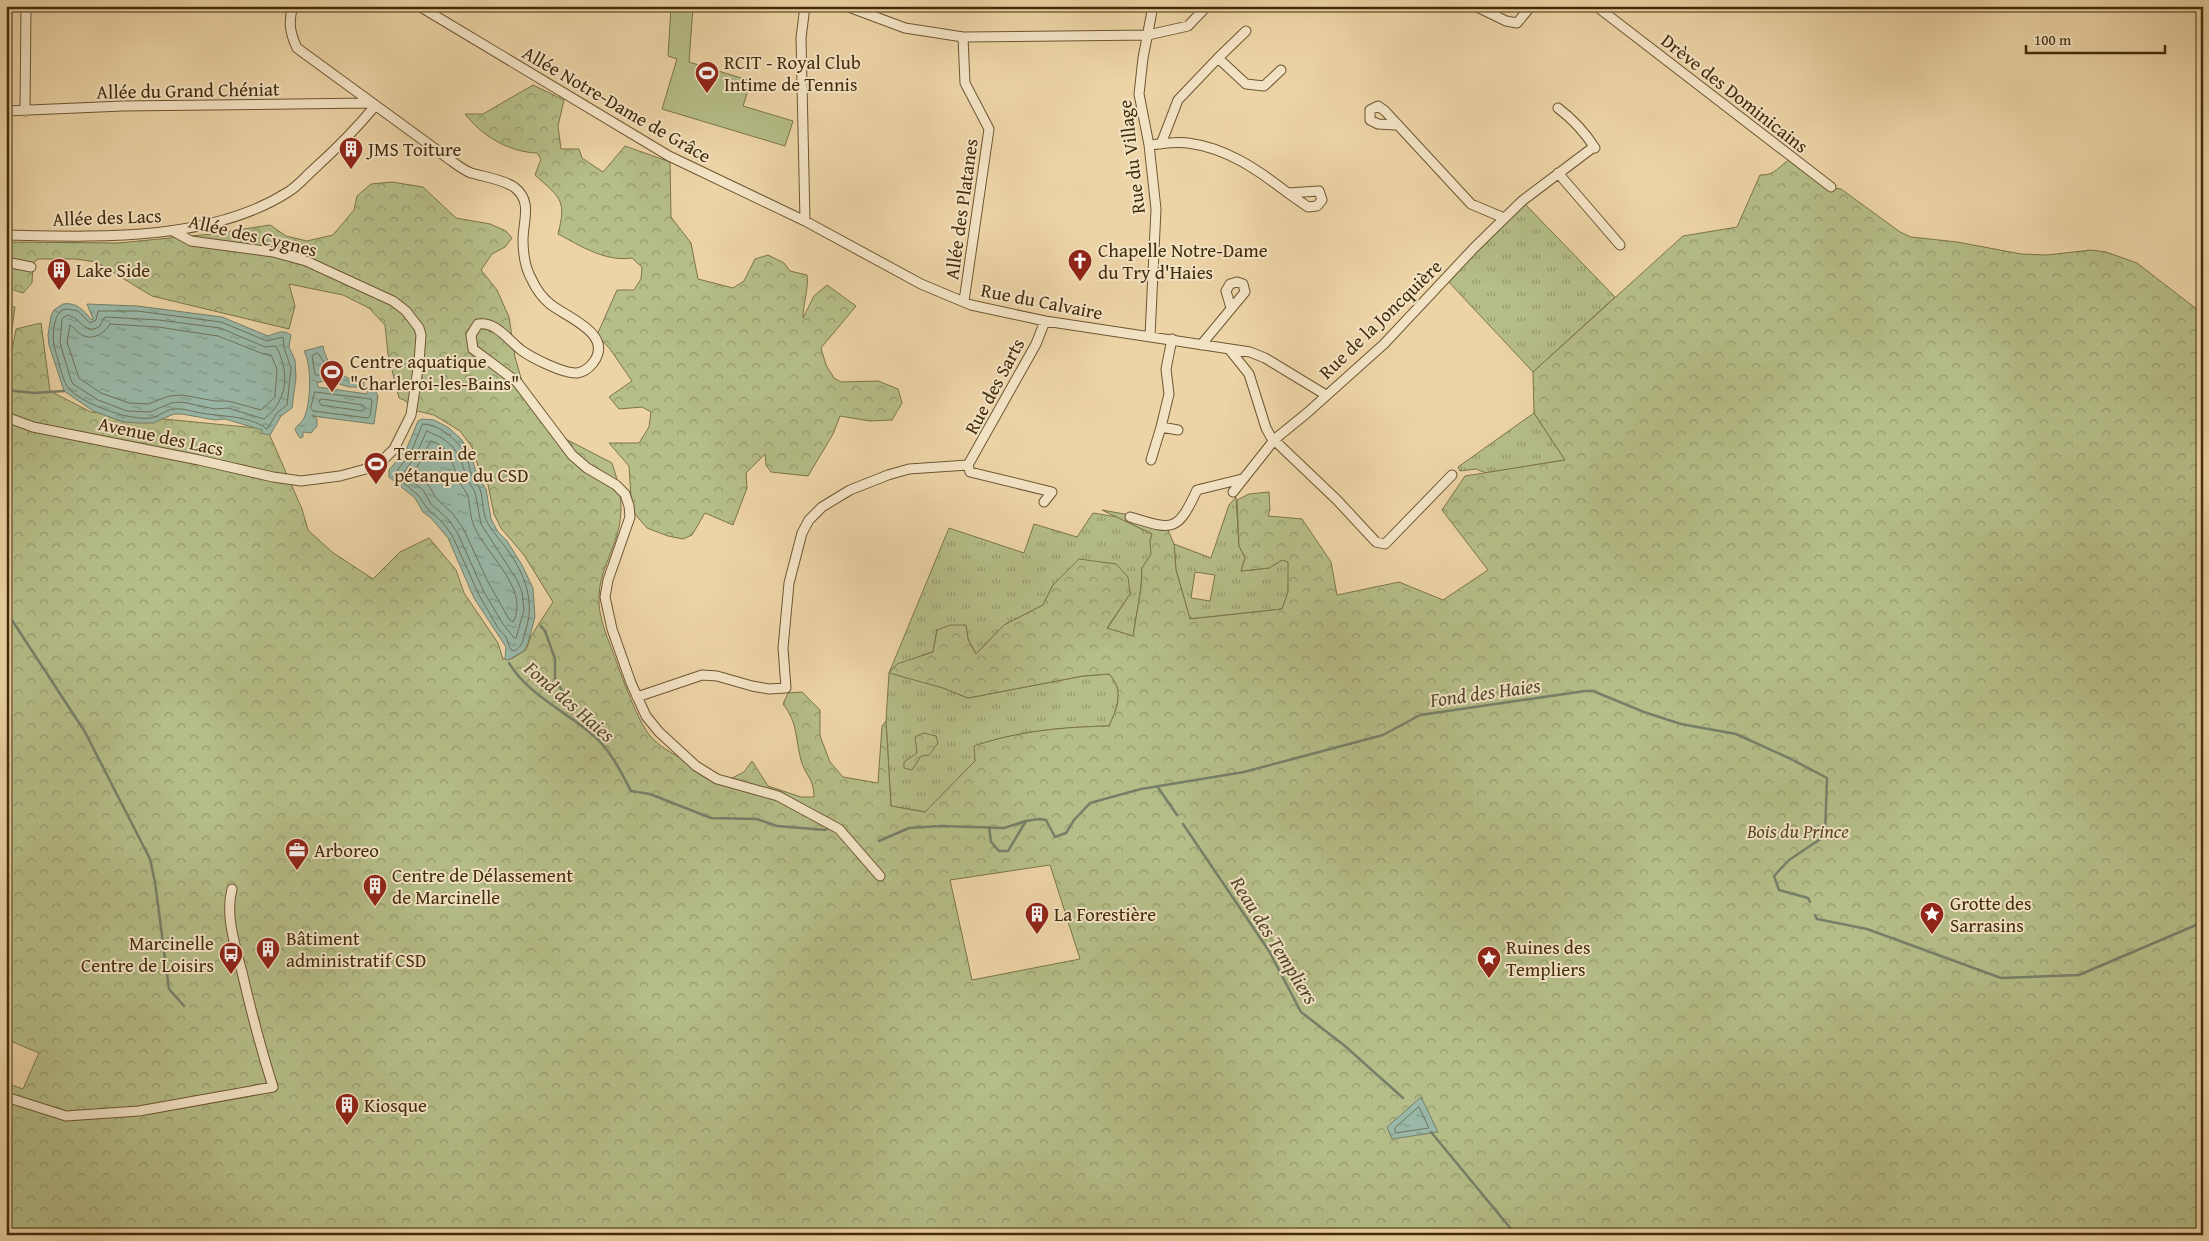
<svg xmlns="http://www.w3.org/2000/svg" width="2209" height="1241" font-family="'Gentium Book Plus',serif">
	<defs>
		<pattern id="grass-tufts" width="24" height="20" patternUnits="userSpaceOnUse" patternTransform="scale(1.25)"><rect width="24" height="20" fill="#b5bd88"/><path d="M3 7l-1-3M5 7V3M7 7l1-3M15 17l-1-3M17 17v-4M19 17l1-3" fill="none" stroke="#959a6d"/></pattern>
		<pattern id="forest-crowns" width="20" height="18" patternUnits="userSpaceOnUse" patternTransform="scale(1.25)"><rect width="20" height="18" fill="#b5bd88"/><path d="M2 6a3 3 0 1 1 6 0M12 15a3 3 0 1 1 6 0" fill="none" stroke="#959a6d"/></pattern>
		<pattern id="water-ripples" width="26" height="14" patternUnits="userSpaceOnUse" patternTransform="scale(1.25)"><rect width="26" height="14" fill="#99b8a8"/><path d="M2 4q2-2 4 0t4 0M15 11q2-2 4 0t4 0" fill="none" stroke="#7e9687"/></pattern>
	</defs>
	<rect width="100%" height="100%" fill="#edd4a6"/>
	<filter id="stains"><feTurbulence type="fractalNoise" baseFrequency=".004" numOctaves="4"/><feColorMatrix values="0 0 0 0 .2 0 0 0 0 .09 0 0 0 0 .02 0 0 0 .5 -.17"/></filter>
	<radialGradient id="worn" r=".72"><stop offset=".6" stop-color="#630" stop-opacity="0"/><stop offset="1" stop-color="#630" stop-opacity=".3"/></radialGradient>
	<!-- grass -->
	<path fill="url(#grass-tufts)" stroke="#7c7449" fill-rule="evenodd" d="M1522,201L1615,297L1533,372L1446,279Z
		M1534,413L1565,460L1486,473L1476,469L1460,471L1458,467Z
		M1236,497L1239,546L1245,558L1241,571L1269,568L1282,560L1289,562L1288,592L1282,609L1190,619L1176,570L1174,544L1211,558L1229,505ZM1195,572L1215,575L1210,601L1191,598Z
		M1093,513L1117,517L1152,534L1150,541L1152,554L1142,568L1141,588L1133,636L1107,629L1130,594L1080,559L1053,585L1043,605L1004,625L976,654L968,639L966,626L937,630L933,652L922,655L943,688L968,698L1083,676L1109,674C1125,691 1117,708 1109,726C1063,727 1018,731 975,746V761L926,812L891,806L886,721L889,673L949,528L1024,553L1034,524L1077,537Z"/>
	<!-- forest -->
	<path fill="url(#forest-crowns)" stroke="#7c7449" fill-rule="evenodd" d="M533,85L564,100L558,126L561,149H579L582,158L603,172L625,146L670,162L671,217L691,243L698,279L733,288L744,281L755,259L768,255L784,263L790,271L807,275C809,289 803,303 803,318L814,296L827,285L856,306L821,348L826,365L834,378L841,382L878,381L898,389L902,403L892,420L870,421L840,416L833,434L808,476L771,472L766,465L765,454L746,473L747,488L733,525L705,513L692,535L683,539L668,536L647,528L635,514L631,497L629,466L609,443H639L649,427L651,412L642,407L619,409L609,397L632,381L610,349L597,335L617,290H634L641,279L642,267L632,258C605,262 581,246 558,234C567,199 560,198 535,175L541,159L537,153C509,152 482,136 465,114H483Z
		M1793,158L1824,187L1841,189L1900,232L1911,237L1957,242L2021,254L2047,255L2091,250L2106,252L2137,263L2203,314V1235H6V1083L23,1089L39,1053L6,1039V382L16,329L41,323L50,391L91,412L267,429L302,509L308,530L332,552L373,579L400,552L429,538L456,570L464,593L498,643L503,659H511L526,650L531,636L553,602L524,555L501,528L494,514L488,485L480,472L472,447L460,431L434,415L413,410L406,401L399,398L388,354L385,325L369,308L343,295L289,284L295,306L289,329L152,296L96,262L76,259H38L33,263L32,283L23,293L8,288L10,281L6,279V242L118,243L212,234L270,225L286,236L307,241L333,235L354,210L357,196L371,184L392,182L423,187L456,218L490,224L506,231L512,238L505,247L492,254L481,270L497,290L509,317L515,357L527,399L558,435L612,463C619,484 624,504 619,527C614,551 599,573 599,597C598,612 604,629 609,642C619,667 635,718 651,737C665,753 706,771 726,781L744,772L752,761L768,786L801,797H814C814,777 805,776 801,760C795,737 798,723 783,704L788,693L802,692L820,710V736L830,762L843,777L878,783L882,726L886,721L891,806L925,812L975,761L974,746C1018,731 1063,727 1109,726C1117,708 1125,691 1109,674L1083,676L968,698L943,688L889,673L897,664L933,652L937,630L950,625H966L968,639L976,654L1004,625L1043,605L1053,585L1079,559L1116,564L1128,577L1130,594L1107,628L1133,636L1141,588L1142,568L1151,554L1150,541L1152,534L1102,510L1164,521L1174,544L1176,570L1190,619L1282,609L1288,592V562L1282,560L1269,568L1241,571L1245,558L1239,546L1237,500L1249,494L1269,492L1270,510L1268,516L1302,519L1331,562L1337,595L1399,582L1443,600L1488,570L1442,510L1465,476L1565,460L1534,413L1533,372L1683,236L1737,227L1760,175C1777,176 1780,163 1793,158ZM1050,865L1080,959L972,980L950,880Z
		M923,733L936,736L938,743L929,755L921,756L912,770L904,768V762L917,753L915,737Z"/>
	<!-- pitch -->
	<path fill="#b5bd88" stroke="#7c7449" d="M671,8H693L689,62L751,81L743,106L793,121L785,146L662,109L677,59L668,56Z
		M6,306L15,307L6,371Z"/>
	<!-- water -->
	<path fill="url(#water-ripples)" stroke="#768069" d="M63,304C77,302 83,310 92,320L93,319L87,304L137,306L222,317L268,336C277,333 282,329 291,335L289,347L295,360L296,377L292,408L281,416L270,435L261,433L262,430L225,419L215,420L182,414H174L153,423H138L124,422L93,411L64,391L49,345L48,335L51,316L54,310Z
		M323,346C327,368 342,379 364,382V387H349L327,380L317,383L318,387L367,394L368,388L373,386L378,396L374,424L312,416L317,419V426L311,433L303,432V437L300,438L295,430C297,424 302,423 304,418C311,403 312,365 304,351Z
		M422,419L434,420L449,428L461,439L470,452L477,475L486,489L491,519L498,532L507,541L522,565L533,588L535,617L528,643L524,651L508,660L505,659L506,647L474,598L448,538L431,518L423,512L415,498L389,477V470L406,450L418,421Z
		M1421,1097L1438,1132L1392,1139L1387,1127Z"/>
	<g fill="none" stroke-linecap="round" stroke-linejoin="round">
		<!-- shore -->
		<path stroke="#6e7259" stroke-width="1" d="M68,309L78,311L90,323L96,320L98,311H137L221,322L267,341L283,337L284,348L291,368L287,405L277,413L267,429C248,415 223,417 201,413C193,412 184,408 175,409C166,409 159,417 150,418C130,421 78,403 67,386C61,376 59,361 55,350C52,338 52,318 62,310Z
			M68,315C81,318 84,335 99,327L105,317L159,320L220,328L265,347L276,346C290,373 288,400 264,419L228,408L215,409L182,402L171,403L150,412L127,411L98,400L73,384L71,380L60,343L62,319Z
			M110,324L158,327L218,336L261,353L271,355L277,369L275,397L261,410L228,401H215L182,395L169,396L148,404L129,403L101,393L79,378L67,342L70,325C74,327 76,331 79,333C91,342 103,335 110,324Z
			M318,353L330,372L329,375H315L312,356Z
			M315,392L371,399L372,401L370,416L368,418L313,411L311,408Z
			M322,399L363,405L365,409L362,411L321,405L319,402Z
			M423,424C440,425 457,439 465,454C469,461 469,468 472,476C474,482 480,486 481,492C483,503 483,513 487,522C492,531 497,536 503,544C522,568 536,598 526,629C523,639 524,645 514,651L511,650L506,637L498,628L479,595L452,535L443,523L427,508L418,495L394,475L411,452Z
			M427,431L442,438L452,446L460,457L467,479L475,492L481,524L517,580L522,592L524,610L516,638H514L503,624L484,592L457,532L448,519L431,504L423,490L403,474L416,455Z
			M431,441C452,447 452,466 460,483C462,487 466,491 468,496C470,506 470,517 474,526C485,553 531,590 513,622L509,619L488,582L463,528L453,514L436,498L429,486L415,472Z
			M1419,1107L1429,1128L1395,1133V1128Z"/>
		<!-- stream -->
		<path stroke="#768069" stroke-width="2.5" d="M6,390L34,393L64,391
			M6,611L85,732L150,859L155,882L169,989L184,1006
			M541,626L545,631L555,659V679L564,694
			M509,663C528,695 567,712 594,736C611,751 621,772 631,791L650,794L711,818L757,819L777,826L825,830L829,828
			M1157,786L1177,815
			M1183,824L1269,951L1301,1012L1345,1046L1403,1098
			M989,827L991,842L999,851H1008L1026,821
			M879,841L909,828L940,826L1004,828L1026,821L1039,819L1046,820L1055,837L1066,833L1074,820L1090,803L1141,789L1244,772L1383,735L1420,715L1585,691H1593L1644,712L1681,724L1736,734L1791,759L1827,778L1825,836L1789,860L1774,876L1779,890L1808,898L1810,902
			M1815,915L1817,919L1867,929L2001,978L2079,975L2203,922
			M1431,1132L1516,1235"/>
		<defs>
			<path id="street" d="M293,6C288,22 290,33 297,48L449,159C456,164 463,170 471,173C485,177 502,179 514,187C533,201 523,221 523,240C523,254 525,268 532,280C536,289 543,298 550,304C566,317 615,334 593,363C588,369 584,372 577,373C564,374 532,358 521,350C508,340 496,321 478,324L471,335L473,349L517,382L572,455L587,468L616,485L625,494L629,506L630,517L608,580L605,597L612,629L631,683L646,716L659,732L696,766L717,779L778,796L839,829L880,876
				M419,6L669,156L805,221L921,284L971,305L1045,321L1250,352L1265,358L1326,395
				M846,6L905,28L963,37L1148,35L1188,26L1207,6
				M1475,6L1506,21L1517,23L1531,6
				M1596,6L1831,187
				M963,37L965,83L989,129L964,301
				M1218,58L1246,31
				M6,111L123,106L370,103
				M25,111L26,6
				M1396,125L1378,124L1370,120V110L1378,106L1385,111L1471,204L1504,218
				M1161,144L1178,100L1218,58L1246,84L1264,86L1281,70
				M1149,145C1161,144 1176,141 1188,143C1227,148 1258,170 1288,193L1319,191L1322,200L1317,206L1308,207L1288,193
				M1558,173L1620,245
				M805,221L801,38L805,6
				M6,235C96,237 210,242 288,192C298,186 306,176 314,169C336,149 356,129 375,106
				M6,262L31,267
				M1150,336L1156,209L1149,145L1139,94L1143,58L1153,6
				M1201,345L1245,292L1243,284L1237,282L1230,284L1226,291L1231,308
				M1229,349L1249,374L1266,428L1271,437L1337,500L1376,542L1385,544L1452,475
				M6,417L33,427L199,460L273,477L301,481L340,476L377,466L394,449L411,415L419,362L421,335L419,328L406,311L393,301L306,261L273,252L191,241L173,231
				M1161,427L1178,430
				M1151,460L1161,427L1169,394L1166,369L1172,339
				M968,465L970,472L1052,492L1044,502
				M1233,492L1275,439L1307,413L1384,344L1474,248L1522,201L1591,149L1595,148C1584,131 1574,120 1558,108
				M1130,517C1173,530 1177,533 1197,490L1242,479
				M637,697L702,675L717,676L752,686L769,689L786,688L783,648L789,583L802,533L809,520L822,507L850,490L888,475L909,469L968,465L1036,344L1045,321
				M6,1097L66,1116L139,1111L273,1087C261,1049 251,1011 242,972C235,945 225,915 232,889"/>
		</defs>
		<!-- street casing -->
		<use href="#street" stroke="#6d5631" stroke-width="11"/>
		<!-- street -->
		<use href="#street" stroke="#f3e3c5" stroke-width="9"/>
	</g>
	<!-- icons -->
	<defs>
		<symbol id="stadium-pin" viewBox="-11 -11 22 30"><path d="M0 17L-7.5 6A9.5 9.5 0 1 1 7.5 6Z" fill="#8f2418" stroke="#f3e3c5"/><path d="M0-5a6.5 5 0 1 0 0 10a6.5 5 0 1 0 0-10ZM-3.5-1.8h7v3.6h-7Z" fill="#fff"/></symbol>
		<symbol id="building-pin" viewBox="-11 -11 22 30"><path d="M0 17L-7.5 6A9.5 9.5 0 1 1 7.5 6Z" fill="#8f2418" stroke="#f3e3c5"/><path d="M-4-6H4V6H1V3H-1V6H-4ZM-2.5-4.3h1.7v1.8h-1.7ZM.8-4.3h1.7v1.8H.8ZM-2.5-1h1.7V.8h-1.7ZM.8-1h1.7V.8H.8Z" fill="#fff"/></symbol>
		<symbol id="church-pin" viewBox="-11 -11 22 30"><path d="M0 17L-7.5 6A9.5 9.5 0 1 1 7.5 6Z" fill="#8f2418" stroke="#f3e3c5"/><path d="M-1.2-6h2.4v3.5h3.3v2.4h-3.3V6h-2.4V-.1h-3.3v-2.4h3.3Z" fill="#fff"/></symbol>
		<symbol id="office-pin" viewBox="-11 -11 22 30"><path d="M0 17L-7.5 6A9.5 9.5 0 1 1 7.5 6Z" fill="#8f2418" stroke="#f3e3c5"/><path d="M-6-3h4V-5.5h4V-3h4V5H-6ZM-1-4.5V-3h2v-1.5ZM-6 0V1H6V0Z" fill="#fff"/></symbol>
		<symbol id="sight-pin" viewBox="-11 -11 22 30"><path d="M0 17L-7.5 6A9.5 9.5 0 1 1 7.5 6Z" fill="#8f2418" stroke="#f3e3c5"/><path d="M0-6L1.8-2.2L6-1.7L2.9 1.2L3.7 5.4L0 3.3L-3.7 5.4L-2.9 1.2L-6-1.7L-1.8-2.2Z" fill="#fff"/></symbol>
		<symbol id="bus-pin" viewBox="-11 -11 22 30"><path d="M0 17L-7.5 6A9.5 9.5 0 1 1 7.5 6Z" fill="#8f2418" stroke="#f3e3c5"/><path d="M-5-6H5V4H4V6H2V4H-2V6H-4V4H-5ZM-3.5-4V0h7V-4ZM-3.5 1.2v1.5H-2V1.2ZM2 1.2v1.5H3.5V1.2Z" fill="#fff"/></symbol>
	</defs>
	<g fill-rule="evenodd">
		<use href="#stadium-pin" x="693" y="59" width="28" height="38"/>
		<use href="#building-pin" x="337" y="135" width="28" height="38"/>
		<use href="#church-pin" x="1066" y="247" width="28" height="38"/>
		<use href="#building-pin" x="45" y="256" width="28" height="38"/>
		<use href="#stadium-pin" x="318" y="358" width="28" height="38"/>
		<use href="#stadium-pin" x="362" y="450" width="28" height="38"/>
		<use href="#office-pin" x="283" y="836" width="28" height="38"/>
		<use href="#building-pin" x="361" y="872" width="28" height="38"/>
		<use href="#building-pin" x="1023" y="900" width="28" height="38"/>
		<use href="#sight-pin" x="1918" y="900" width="28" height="38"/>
		<use href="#building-pin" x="254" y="935" width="28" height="38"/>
		<use href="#bus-pin" x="217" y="940" width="28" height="38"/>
		<use href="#sight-pin" x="1475" y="944" width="28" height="38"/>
		<use href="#building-pin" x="333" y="1091" width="28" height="38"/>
	</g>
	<g text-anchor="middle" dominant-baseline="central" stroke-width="4" stroke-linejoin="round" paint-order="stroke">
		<!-- poi labels -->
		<g font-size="19" fill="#422c0a" stroke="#f3e3c5" text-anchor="start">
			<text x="724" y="62">RCIT - Royal Club<tspan x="724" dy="22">Intime de Tennis</tspan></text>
			<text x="368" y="149">JMS Toiture</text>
			<text x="1098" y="250">Chapelle Notre-Dame<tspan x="1098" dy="22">du Try d'Haies</tspan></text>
			<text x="76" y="270">Lake Side</text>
			<text x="350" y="361">Centre aquatique<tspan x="350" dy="22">"Charleroi-les-Bains"</tspan></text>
			<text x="394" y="453">Terrain de<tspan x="394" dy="22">pétanque du CSD</tspan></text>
			<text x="314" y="850">Arboreo</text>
			<text x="392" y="875">Centre de Délassement<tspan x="392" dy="22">de Marcinelle</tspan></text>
			<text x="1950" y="903">Grotte des<tspan x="1950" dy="22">Sarrasins</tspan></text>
			<text x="1054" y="914">La Forestière</text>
			<text x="286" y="938">Bâtiment<tspan x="286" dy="22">administratif CSD</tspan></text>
			<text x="214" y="943" text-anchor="end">Marcinelle<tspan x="214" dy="22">Centre de Loisirs</tspan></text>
			<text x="1506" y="947">Ruines des<tspan x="1506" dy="22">Templiers</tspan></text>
			<text x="364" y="1105">Kiosque</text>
		</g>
		<!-- street labels -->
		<g font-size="19" fill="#422c0a" stroke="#f3e3c5">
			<text transform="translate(188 90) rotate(-1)">Allée du Grand Chéniat</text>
			<text transform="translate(1735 93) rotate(38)">Drève des Dominicains</text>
			<text transform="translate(617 104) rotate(30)">Allée Notre-Dame de Grâce</text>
			<text transform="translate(1131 157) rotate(-97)">Rue du Village</text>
			<text transform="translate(961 209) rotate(-82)">Allée des Platanes</text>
			<text transform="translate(107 217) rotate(-2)">Allée des Lacs</text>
			<text transform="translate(253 235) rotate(13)">Allée des Cygnes</text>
			<text transform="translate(1042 301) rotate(11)">Rue du Calvaire</text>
			<text transform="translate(1380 319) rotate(-44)">Rue de la Joncquière</text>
			<text transform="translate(994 386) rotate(-62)">Rue des Sarts</text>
			<text transform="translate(161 436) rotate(12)">Avenue des Lacs</text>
		</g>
		<!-- park labels -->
		<g font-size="19" font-style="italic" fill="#594923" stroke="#f3e3c5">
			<text x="1798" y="831">Bois du Prince</text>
		</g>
		<!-- water labels -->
		<g font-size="20" font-style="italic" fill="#53482a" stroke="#f3e3c5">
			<text transform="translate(1485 692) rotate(-8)">Fond des Haies</text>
			<text transform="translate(570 701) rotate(41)">Fond des Haies</text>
			<text transform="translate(1275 940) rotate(58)">Reau des Templiers</text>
		</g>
	</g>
	<!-- margin -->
	<rect width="2209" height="1241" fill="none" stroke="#edd4a6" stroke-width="25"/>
	<rect x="8" y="8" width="2194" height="1226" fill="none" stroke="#422c0a" stroke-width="2.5"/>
	<rect x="12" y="12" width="2184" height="1216" fill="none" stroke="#422c0a"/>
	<!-- scale -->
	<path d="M2026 45v8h139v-8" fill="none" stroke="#422c0a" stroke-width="2.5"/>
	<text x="2034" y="45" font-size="15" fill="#422c0a" stroke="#f3e3c5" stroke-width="4" paint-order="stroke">100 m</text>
	<rect width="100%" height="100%" filter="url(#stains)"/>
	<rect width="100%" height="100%" fill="url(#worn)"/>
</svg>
